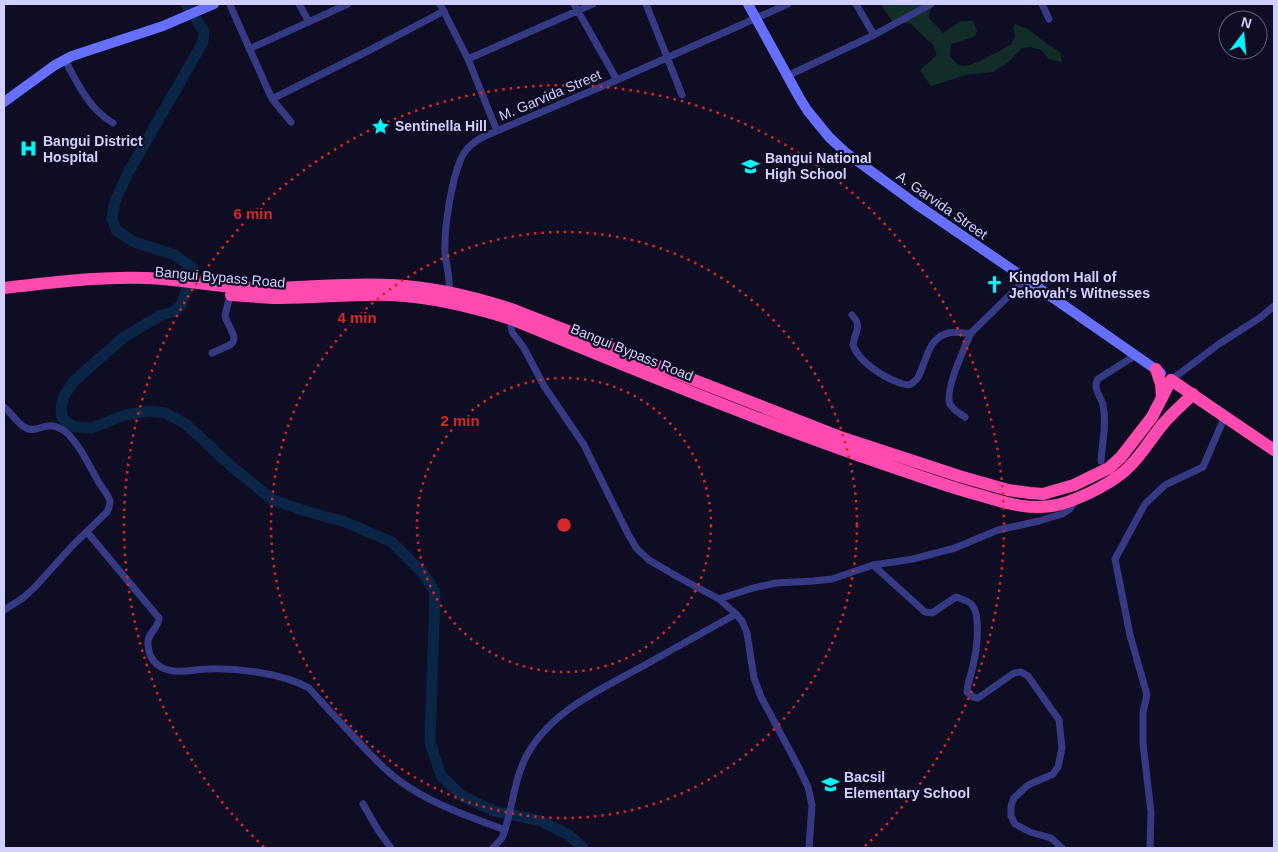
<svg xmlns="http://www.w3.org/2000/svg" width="1278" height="852" font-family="Arial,sans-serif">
	<rect width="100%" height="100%" fill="#0f0d23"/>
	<!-- green -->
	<path fill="#102d2a" d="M881,4H935L930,11L929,18L943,33L961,21H973L977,31L975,36L965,40L951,44L950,56C953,60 957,65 963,66C972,67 1003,49 1012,44L1015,35L1013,28L1015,24L1028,29L1047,44L1060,52L1062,62L1048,59L1042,50L1030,47L1022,48L1007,63L993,72L970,74L931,86L920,70L937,55L933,45L911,24L892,21Z"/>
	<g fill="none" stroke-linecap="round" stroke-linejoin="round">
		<!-- river -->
		<path stroke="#0a2546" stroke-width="11" d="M186,4L204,31L203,42L128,173L115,201L112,219L116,230L134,242L175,255L194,269L181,305L173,312L161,315L124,337L74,381L64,396L61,408L62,417L67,423L76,427L92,428L125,415L149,411L166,413L187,425L231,466L273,500L302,510L345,522L392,542L423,573L435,592L430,742L441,776L462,796L494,811L541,821L569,835L583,848"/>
		<!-- street -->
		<path stroke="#363a84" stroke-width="7" d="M299,4L309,22
			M440,4L468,59L497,131
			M574,4L617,80
			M646,4L682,95
			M856,4L874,35
			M1042,4L1049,19
			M230,5L272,99L291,122
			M249,49L348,4
			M468,59L593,4
			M65,60C77,83 90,110 113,123
			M787,76L874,35L931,4
			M272,99L368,51L444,11
			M449,294C451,279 446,266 445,252C444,227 452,174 464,153C469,145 477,140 485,136L617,80L788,4
			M852,315C863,327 855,331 853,345C859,362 883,377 900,383C904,384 908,386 911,384C913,383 915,380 917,379C927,363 926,339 948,333C956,331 963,334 971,333L1026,279
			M512,317L511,326L512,332L524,348L544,386L584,445L628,534L637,549L649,560L678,577L719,599L736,614L742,621L747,633L754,678L761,697L798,766L808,787L812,805L809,848
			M212,353L230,345L233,342L234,338L233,334L226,319L225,315L231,292
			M1171,380L1219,344L1261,317L1274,306
			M4,407C12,413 17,424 26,428C38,434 46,419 63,430C76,438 90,467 98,481C101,487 108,494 110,501C110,505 109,508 107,512L72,546L35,587L23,598L4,610
			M965,417C959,413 953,410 950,404C944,391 965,346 971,333
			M1101,461C1102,444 1107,423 1103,405C1101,396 1092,388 1098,379L1136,355
			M87,532L159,618C159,628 146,634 148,645C149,658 156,667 169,670C181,674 195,669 207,669C238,668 282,673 309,688C324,705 340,722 356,739C373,757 389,775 410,788C440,807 473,818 505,830
			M873,565L925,612L932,613L956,597C961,599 967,600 971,604C981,613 977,648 974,661C972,672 968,681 967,692L973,697L978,698L1014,673L1021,672L1028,676L1059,720L1062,748L1058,767L1053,774L1028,785L1014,798L1011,806V816L1015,824L1030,832L1051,838L1062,848
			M719,599L753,588L776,583L813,581L832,579L873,565L913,559L955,548L998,530L1039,521L1062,514L1070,509L1075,501
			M363,804L378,830L391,848
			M493,848L502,838L505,830C513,804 515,776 528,753C553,710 601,689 643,666C674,649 705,631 736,614
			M1150,848L1151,812L1143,744V712L1147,695L1130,635L1115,559L1145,504L1165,485L1203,467L1225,416"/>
		<!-- secondary -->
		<path stroke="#666fff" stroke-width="10" d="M748,4L799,97L807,110L829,137L845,152L916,204L1026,279L1161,373
			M4,102L55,65L72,56L163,26L214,4"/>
		<!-- highway -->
		<path stroke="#ff4ab0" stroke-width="12" d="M4,288C51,283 99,276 147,278C181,279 215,287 249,288C297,289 345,282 392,285C434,287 475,297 514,310L843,438L959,476L1008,490L1030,493L1043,494L1074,485L1109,468L1121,457L1152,417L1171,380L1274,450
			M231,295C245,296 259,297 273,298C312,299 352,293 392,295C432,297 473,307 511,319C643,373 775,428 910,473C933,481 956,489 979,495C1005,503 1033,512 1061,504C1082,498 1115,482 1130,466C1143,453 1152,437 1163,424C1172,413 1183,404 1193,394
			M1156,369L1161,384L1162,398"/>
	</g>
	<!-- distance rings -->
	<g fill="none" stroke="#d62828" stroke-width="2.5" stroke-dasharray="2.5 5">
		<circle cx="564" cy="525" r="147"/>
		<circle cx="564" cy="525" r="293"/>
		<path d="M264 847A440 440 0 1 1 864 847"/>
	</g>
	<!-- icons -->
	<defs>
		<symbol id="sight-bare" viewBox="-9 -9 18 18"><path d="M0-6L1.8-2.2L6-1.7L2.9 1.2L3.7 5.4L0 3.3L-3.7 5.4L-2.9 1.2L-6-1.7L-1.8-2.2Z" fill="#00f6fa" stroke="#0f0d23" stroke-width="2.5" paint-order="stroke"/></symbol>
		<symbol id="hospital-bare" viewBox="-9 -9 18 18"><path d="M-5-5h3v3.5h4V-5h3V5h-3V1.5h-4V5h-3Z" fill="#00f6fa" stroke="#0f0d23" stroke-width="2.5" paint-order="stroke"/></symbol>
		<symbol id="school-bare" viewBox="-9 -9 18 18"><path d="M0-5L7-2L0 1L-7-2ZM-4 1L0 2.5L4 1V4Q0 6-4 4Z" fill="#00f6fa" stroke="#0f0d23" stroke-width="2.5" paint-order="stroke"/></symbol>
		<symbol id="church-bare" viewBox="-9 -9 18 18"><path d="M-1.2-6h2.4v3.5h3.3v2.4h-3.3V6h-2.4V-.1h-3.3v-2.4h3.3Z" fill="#00f6fa" stroke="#0f0d23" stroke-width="2.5" paint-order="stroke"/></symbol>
	</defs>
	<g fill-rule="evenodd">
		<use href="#sight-bare" x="368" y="114" width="25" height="25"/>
		<use href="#hospital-bare" x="16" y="136" width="25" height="25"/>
		<use href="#school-bare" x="738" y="154" width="25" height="25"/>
		<use href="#church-bare" x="982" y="272" width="25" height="25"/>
		<use href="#school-bare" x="818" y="772" width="25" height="25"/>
	</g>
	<g text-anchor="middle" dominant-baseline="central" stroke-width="4.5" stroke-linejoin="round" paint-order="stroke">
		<!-- street labels -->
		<g font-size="14" fill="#d1cfff" stroke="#0f0d23">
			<text transform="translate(550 95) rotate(-23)">M. Garvida Street</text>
			<text transform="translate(942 205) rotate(35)">A. Garvida Street</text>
			<text transform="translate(220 277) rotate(5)">Bangui Bypass Road</text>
			<text transform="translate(632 352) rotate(22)">Bangui Bypass Road</text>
		</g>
		<!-- poi labels -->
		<g font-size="14" font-weight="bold" fill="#d1cfff" stroke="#0f0d23" text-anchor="start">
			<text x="395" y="126">Sentinella Hill</text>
			<text x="43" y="141">Bangui District<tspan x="43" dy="16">Hospital</tspan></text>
			<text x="765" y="158">Bangui National<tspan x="765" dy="16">High School</tspan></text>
			<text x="1009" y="277">Kingdom Hall of<tspan x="1009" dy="16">Jehovah's Witnesses</tspan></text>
			<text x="844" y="777">Bacsil<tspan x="844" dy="16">Elementary School</tspan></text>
		</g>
	</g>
	<circle cx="564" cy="525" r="8" fill="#d62828" stroke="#0f0d23" stroke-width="2.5"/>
	<g font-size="15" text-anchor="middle" font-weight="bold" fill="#d62828" stroke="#0f0d23" stroke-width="4.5" stroke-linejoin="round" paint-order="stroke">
		<text x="253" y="219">6 min</text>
		<text x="357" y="323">4 min</text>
		<text x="460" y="426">2 min</text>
	</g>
	<!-- border -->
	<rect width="1278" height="852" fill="none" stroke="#d1cfff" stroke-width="10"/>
	<!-- north arrow -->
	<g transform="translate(1243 35) rotate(16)"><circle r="24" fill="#0f0d23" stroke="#5d5b7b"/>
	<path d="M0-4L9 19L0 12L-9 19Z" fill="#00f6fa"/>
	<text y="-8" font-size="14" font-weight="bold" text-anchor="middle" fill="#d1cfff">N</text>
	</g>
</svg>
